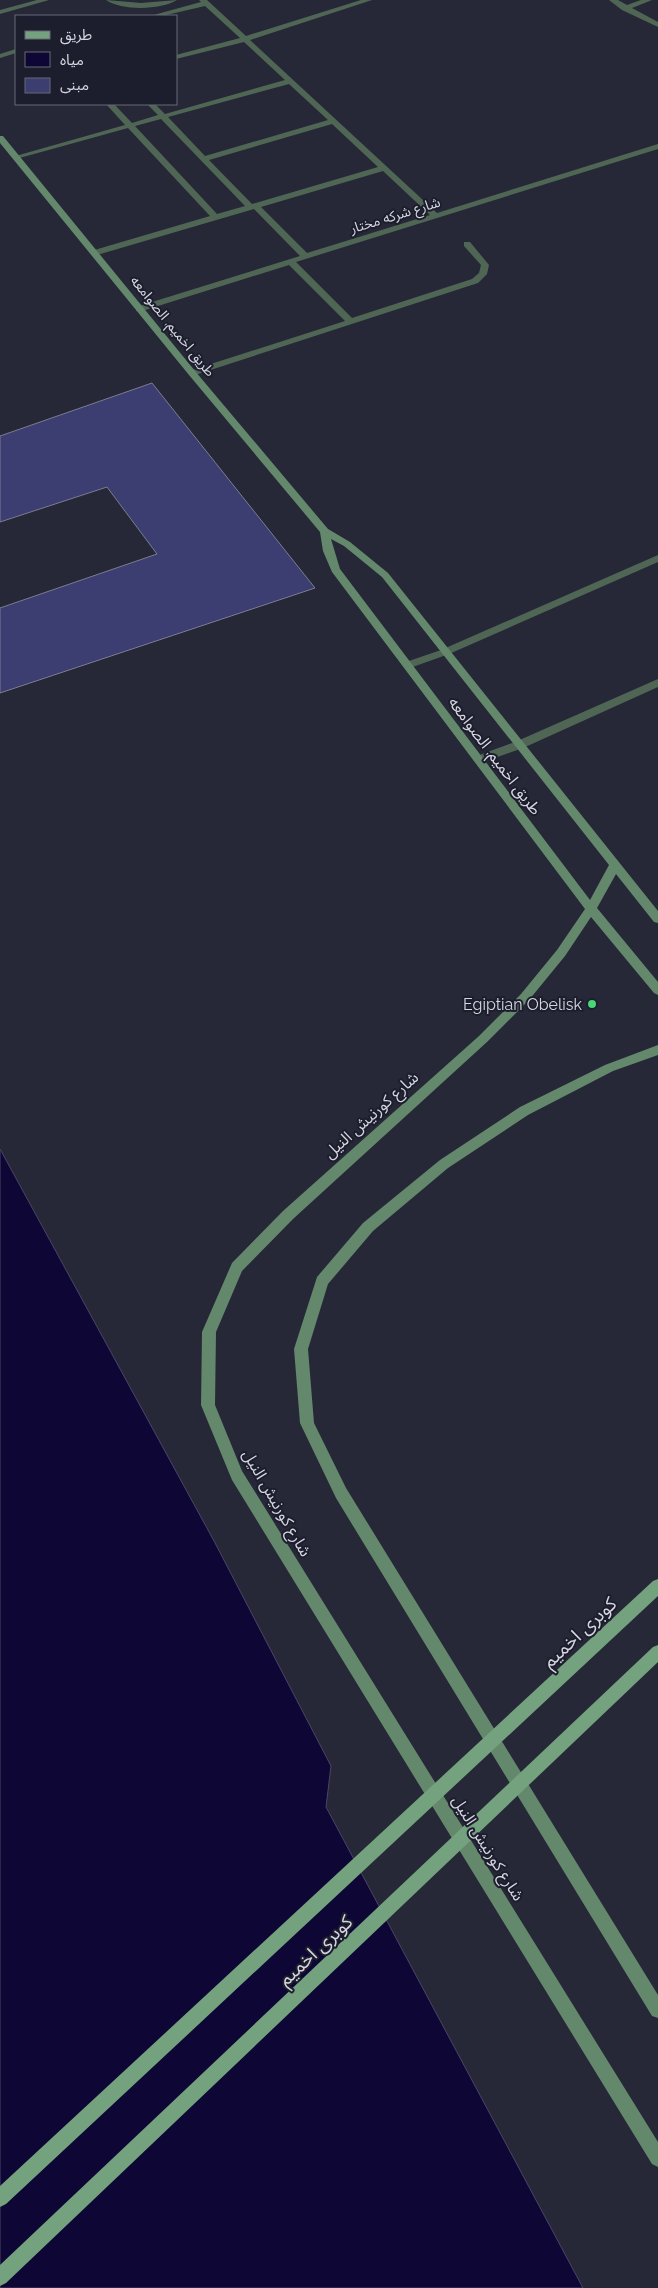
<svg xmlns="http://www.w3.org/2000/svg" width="658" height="2288" font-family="Raleway,'Noto Sans Arabic',sans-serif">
	<rect width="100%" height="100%" fill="#262837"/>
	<!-- water -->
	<path fill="#0e0735" stroke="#4a4568" d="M0,1149L214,1541L331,1766L326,1807L583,2288H0Z"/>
	<!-- building -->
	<path fill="#3c3d70" stroke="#7b7d90" d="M152,383L315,588L0,693V608L157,554L107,487L0,522V436Z"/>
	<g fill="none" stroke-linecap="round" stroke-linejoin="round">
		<!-- service -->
		<path fill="#506654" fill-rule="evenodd" d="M658,555V562L449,654L407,669L402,665L403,663L441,650Z
			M658,679V687L523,748L478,764L473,760L474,757L515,742Z"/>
		<!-- minor -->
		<path fill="#506654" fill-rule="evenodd" d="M37,0H49L0,14V10Z
			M106,0L141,3L177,0C161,10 122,11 106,0Z
			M199,0H207L246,36L361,0H372L250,40L437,213L658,144V149L296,262L352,318L472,279L479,273L481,265L464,246V242H470L489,265L487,274L478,283L195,375H189V371L345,321L289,265L142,311H136V307L300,256L254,209L97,255H91V251L210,216L128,128L16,159L12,157L125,125L106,104H114L132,123L158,115L147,104H155L165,114L285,80L244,42L176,59V55L240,38L205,6L162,16H150L201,2ZM289,84L328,120L205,156L168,117ZM161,119L245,206L217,214L135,126ZM332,124L378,167L252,204L209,160ZM383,171L430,215L307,253L261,207Z
			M609,0H618L627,5L641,0H652L632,8L658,22V27L622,10Z
			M16,49V53L0,58V54Z"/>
		<!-- secondary -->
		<path fill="#64886c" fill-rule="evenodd" d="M0,136H3L195,371L328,529L350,542L388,573L658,911V923L654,922L616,874L597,908L658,982V995L654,993L591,917L565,956L529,1000L487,1042L293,1219L242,1271L216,1332L215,1405L242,1471L658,2142V2167L652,2164L232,1480L201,1405L202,1332L232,1263L283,1211L479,1036L521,994L557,950L585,909L332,572L323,551L320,532L189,375L0,143ZM331,539L344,546L382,577L609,865L590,900L340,569Z
			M658,1045V1055L613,1071L528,1115L448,1168L373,1231L328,1284L308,1349L314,1423L346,1488L658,1995V2018L652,2016L336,1498L300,1423L294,1349L317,1277L363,1223L440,1160L520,1107L605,1065Z"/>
		<!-- primary -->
		<path fill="#74a27e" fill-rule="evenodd" d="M658,1579V1596L6,2204L0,2207V2186L653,1581Z
			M658,1645V1662L6,2283L0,2286V2265L653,1647Z"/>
	</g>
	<!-- markers -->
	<circle fill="#47d779" stroke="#1d1e2d" stroke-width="2" cx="592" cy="1004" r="5"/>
	<g text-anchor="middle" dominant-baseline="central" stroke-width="4" stroke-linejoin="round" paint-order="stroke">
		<!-- far-street labels -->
		<g font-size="14" fill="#d5d6e0" stroke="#1d1e2d">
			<text transform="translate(395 215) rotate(-17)">شارع شركه مختار</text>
			<text transform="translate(173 326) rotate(51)">طريق اخميم, الصوامعه</text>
		</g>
		<!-- street labels -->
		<g font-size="16" fill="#d5d6e0" stroke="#1d1e2d">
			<text transform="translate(495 756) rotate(53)">طريق اخميم, الصوامعه</text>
			<text transform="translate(371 1115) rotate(-42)">شارع كورنيش النيل</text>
			<text transform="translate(277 1503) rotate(60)">شارع كورنيش النيل</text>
			<text transform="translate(488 1848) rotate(58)">شارع كورنيش النيل</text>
		</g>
		<!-- poi labels -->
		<g font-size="16" fill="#d5d6e0" stroke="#1d1e2d" text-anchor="end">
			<text x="582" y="1004">Egiptian Obelisk</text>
		</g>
		<!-- near-street labels -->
		<g font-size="19" fill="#d5d6e0" stroke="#1d1e2d">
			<text transform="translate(579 1632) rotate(-43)">كوبرى اخميم</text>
			<text transform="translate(315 1950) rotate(-43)">كوبرى اخميم</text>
		</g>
	</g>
	<!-- legend -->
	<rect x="15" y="15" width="162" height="90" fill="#1d1e2d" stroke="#676875"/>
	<rect x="25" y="31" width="25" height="8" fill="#74a27e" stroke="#676875"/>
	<text x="60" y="40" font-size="15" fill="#d5d6e0">طريق</text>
	<rect x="25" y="52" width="25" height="15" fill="#0e0735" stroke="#676875"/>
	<text x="60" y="65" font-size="15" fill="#d5d6e0">مياه</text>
	<rect x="25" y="78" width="25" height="15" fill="#3c3d70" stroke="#676875"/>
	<text x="60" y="90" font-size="15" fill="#d5d6e0">مبنى</text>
</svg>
